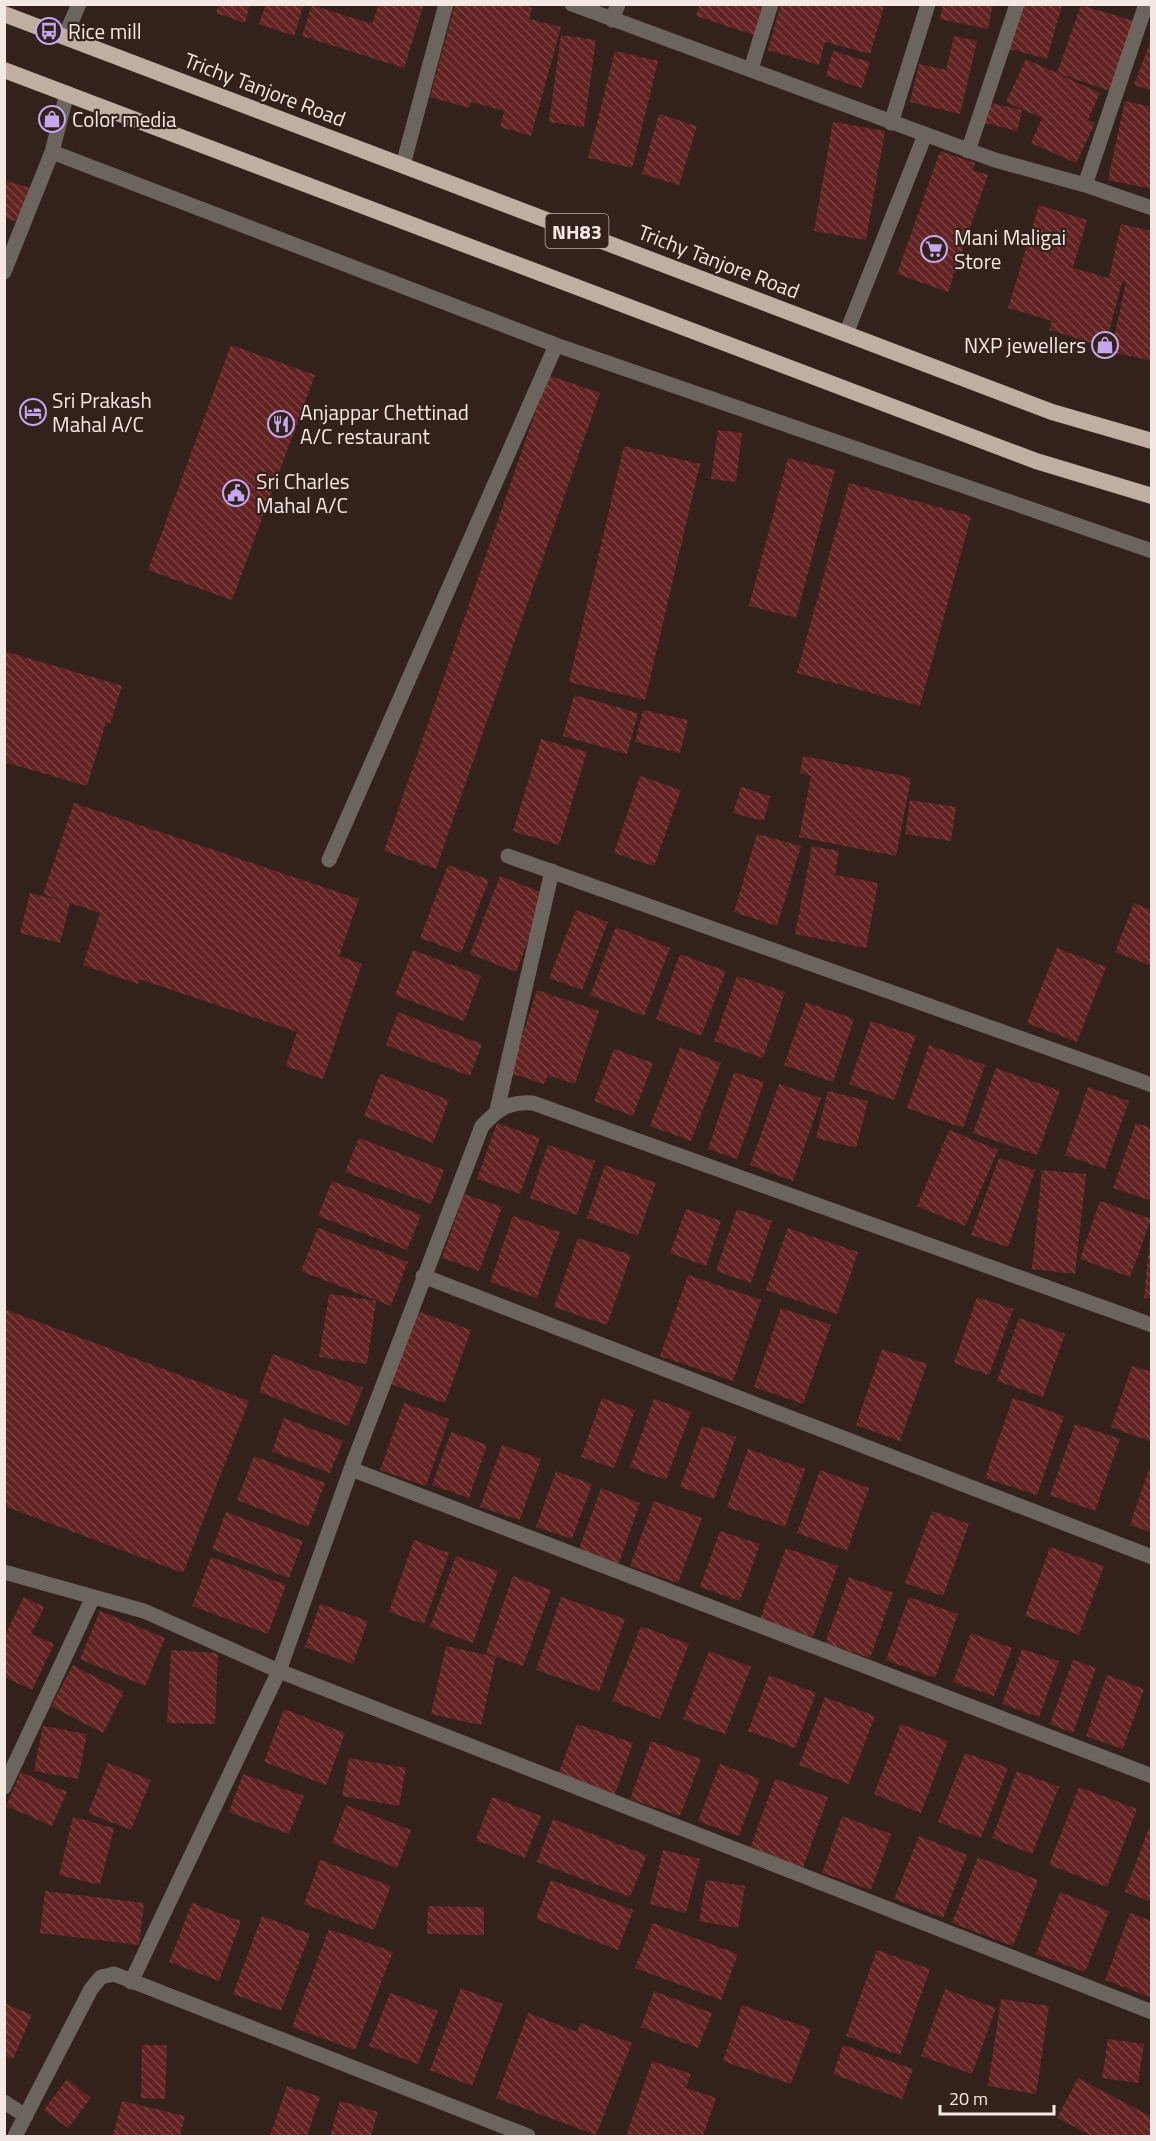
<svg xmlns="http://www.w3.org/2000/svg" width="1156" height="2141" font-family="'Titillium Web',sans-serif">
	<defs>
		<pattern id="building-back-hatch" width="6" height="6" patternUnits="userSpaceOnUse" patternTransform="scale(1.5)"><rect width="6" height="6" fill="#632323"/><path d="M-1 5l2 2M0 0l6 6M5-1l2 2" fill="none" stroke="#7a4343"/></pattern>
	</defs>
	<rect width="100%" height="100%" fill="#33221b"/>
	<!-- building -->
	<path fill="url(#building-back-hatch)" d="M219,4H250L245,23L216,13Z
		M266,4H304L294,36L259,24Z
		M379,4H424L404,68L302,36L312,5L372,24Z
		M455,4H520L532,8L529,19L561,27L531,136L500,127L504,111L471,102L469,108L430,97Z
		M700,4H764L754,35L696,16Z
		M781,4H874L884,7L870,54L825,42L819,65L768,50Z
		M943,4H993L988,29L940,19Z
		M1022,5H1062L1047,59L1009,49Z
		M1081,5L1134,21L1110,91L1057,73Z
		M561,35L596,40L584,127L549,122Z
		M954,36L977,41L960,114L910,102L919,64L946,70Z
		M1151,40H1152V91L1134,85Z
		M615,51L658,61L632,168L588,158Z
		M833,51L870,62L862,88L826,76Z
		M1026,59L1100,93L1088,120L1095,123L1076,163L1031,143L1042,118L1006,102Z
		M1125,101L1152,107V189L1108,180Z
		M986,102L1022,110L1017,131L981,122Z
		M659,114L697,126L679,185L642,174Z
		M833,122L885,131L866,240L814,231Z
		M940,151L975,163L973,170L988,175L948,292L897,274Z
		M4,180L30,188L18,222L4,217Z
		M1039,205L1087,220L1073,268L1109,278L1121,224L1152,231V361L1111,352L1126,282L1112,279L1122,282L1105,347L1049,330L1052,321L1008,308Z
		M231,345L315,375L232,600L148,570Z
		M548,375L600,393L436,869L384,851Z
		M718,430L742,433L736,482L711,479Z
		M624,446L700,464L645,700L569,682Z
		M788,458L835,470L796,618L749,606Z
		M849,483L971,516L920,706L797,673Z
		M4,651L122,686L110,724L106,722L87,786L4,762Z
		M574,695L638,713L627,754L563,736Z
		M643,710L688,720L680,753L635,742Z
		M541,739L587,752L559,845L513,831Z
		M803,756L911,778L896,856L799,837L811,776L800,773Z
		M640,776L681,790L654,866L614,853Z
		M741,787L770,796L764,821L733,813Z
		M910,800L956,807L951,841L905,834Z
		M74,803L359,899L339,956L362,964L323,1079L286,1066L297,1032L139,979L138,984L83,965L100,913L70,903L60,943L20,933L30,893L63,901L43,894Z
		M757,834L801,846L777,926L734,912Z
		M812,846L839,851L835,875L878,883L866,948L795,934Z
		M448,865L489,880L461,953L420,938Z
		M500,876L546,894L516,972L470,954Z
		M1134,903L1152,910V966L1115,952Z
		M576,910L608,922L582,990L549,978Z
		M616,927L670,948L644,1016L590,995Z
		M1057,948L1106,967L1077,1042L1027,1023Z
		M413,950L481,976L464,1021L395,995Z
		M680,954L726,971L701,1036L656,1019Z
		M737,976L785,992L763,1058L714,1041Z
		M537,990L599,1011L575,1084L548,1075L544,1084L510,1073Z
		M806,1002L854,1019L833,1082L784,1065Z
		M398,1012L482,1044L470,1076L386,1045Z
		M871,1021L916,1036L894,1100L849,1084Z
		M929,1045L985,1065L963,1128L907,1108Z
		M680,1047L721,1063L691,1141L650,1126Z
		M614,1049L653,1063L633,1116L594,1101Z
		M996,1068L1060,1091L1037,1155L973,1133Z
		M734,1072L764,1082L737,1159L708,1149Z
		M380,1074L449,1100L433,1143L364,1116Z
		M779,1084L821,1098L793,1181L750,1165Z
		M1088,1087L1129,1101L1105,1169L1065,1155Z
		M828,1091L868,1101L856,1148L816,1138Z
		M497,1123L540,1138L520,1194L477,1179Z
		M1136,1123L1152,1128V1201L1113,1188Z
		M949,1130L998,1150L965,1226L917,1206Z
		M359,1138L444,1170L431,1204L345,1172Z
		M548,1145L595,1161L577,1215L530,1198Z
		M999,1158L1035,1170L1008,1247L971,1235Z
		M605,1165L656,1183L638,1236L587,1218Z
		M1042,1170L1086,1174L1075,1274L1032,1269Z
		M332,1181L421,1215L407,1250L318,1216Z
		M464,1194L502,1207L479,1271L442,1258Z
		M1100,1201L1151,1219L1130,1277L1080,1259Z
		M686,1209L721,1221L706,1266L670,1253Z
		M737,1209L772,1221L751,1283L716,1271Z
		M513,1216L560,1232L537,1298L490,1282Z
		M318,1228L408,1262L391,1306L301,1271Z
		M788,1228L858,1252L837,1314L766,1290Z
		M1150,1237H1152V1298H1144Z
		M578,1238L631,1255L607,1325L554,1307Z
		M688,1275L761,1300L733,1381L660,1356Z
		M329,1294L376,1301L367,1364L319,1357Z
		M977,1297L1013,1309L989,1375L954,1363Z
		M781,1308L831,1325L803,1404L754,1387Z
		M4,1309L249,1401L183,1573L4,1506Z
		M417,1311L471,1330L445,1403L391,1384Z
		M1019,1318L1065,1334L1043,1397L997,1381Z
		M882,1349L927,1364L900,1441L856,1425Z
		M273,1354L363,1388L348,1426L259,1392Z
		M1132,1366L1152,1372V1442L1111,1427Z
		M602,1398L635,1410L614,1468L581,1457Z
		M1013,1398L1064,1416L1037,1495L985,1478Z
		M654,1399L691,1412L666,1480L630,1467Z
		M404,1403L449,1419L426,1486L380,1470Z
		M284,1418L343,1441L330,1473L272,1451Z
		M1075,1424L1120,1439L1095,1511L1050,1495Z
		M702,1426L736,1437L714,1499L680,1487Z
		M451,1432L487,1445L469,1498L432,1485Z
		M502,1445L541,1459L520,1520L480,1507Z
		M748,1449L805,1469L785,1527L727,1507Z
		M254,1456L325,1483L308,1527L237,1500Z
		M1149,1469L1152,1470V1533L1130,1525Z
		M820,1470L869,1488L847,1551L797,1533Z
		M556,1471L592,1484L572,1539L536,1527Z
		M601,1488L640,1503L619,1563L579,1549Z
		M654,1501L702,1518L678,1583L630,1566Z
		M932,1511L969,1524L943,1596L905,1583Z
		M226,1512L303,1541L289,1578L212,1549Z
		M720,1531L760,1544L740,1601L700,1587Z
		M414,1540L449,1553L424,1624L389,1612Z
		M1050,1547L1104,1566L1079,1635L1025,1616Z
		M786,1548L838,1566L813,1637L760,1619Z
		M456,1556L498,1571L473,1643L430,1627Z
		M211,1557L286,1585L268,1634L192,1606Z
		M513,1576L551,1590L523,1666L486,1653Z
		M849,1577L893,1593L870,1658L825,1643Z
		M24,1597L44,1607L31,1634L54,1644L32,1690L4,1677V1637Z
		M561,1597L625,1619L599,1692L536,1670Z
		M909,1597L958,1614L935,1678L886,1660Z
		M320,1604L368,1621L353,1664L305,1647Z
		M100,1611L165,1638L145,1686L80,1659Z
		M641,1626L689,1644L660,1719L612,1701Z
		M971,1633L1012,1648L994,1696L953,1682Z
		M446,1646L496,1657L481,1725L431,1714Z
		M1022,1649L1059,1661L1039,1717L1002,1704Z
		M171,1650L218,1653L215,1724L167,1723Z
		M709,1651L751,1667L725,1734L683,1719Z
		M1073,1660L1096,1668L1073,1733L1050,1724Z
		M73,1665L124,1692L103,1733L51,1706Z
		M769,1675L816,1693L795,1748L748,1731Z
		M1107,1675L1144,1689L1123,1749L1086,1736Z
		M825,1697L875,1716L849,1784L799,1765Z
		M284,1709L345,1733L326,1785L264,1762Z
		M577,1724L633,1743L615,1794L558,1775Z
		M901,1724L948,1741L921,1813L874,1794Z
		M43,1726L87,1734L78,1779L34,1771Z
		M651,1741L701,1759L680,1816L630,1799Z
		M965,1753L1008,1768L981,1838L938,1822Z
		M349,1758L406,1768L399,1806L342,1796Z
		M108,1763L151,1780L131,1830L88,1813Z
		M720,1764L760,1779L739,1836L698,1821Z
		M1017,1771L1059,1787L1032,1854L992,1838Z
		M21,1772L67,1792L52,1826L6,1806Z
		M243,1774L304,1796L289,1834L229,1812Z
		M775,1779L828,1797L803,1868L750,1849Z
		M1079,1787L1137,1809L1107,1887L1049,1865Z
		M492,1797L541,1816L525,1858L476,1840Z
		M346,1805L411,1830L397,1868L332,1843Z
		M842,1816L891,1834L871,1890L822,1873Z
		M73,1817L114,1828L100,1885L59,1875Z
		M553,1819L647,1855L630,1897L537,1862Z
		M1149,1828L1152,1829V1902L1125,1892Z
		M919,1836L967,1855L943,1918L894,1899Z
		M663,1850L700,1859L686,1913L650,1904Z
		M978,1857L1038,1880L1013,1946L952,1923Z
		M320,1860L391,1886L374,1930L304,1904Z
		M551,1880L633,1910L618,1950L536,1919Z
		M706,1880L745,1886L738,1928L699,1921Z
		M45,1891L144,1903L139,1945L40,1933Z
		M1060,1892L1109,1911L1085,1972L1036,1954Z
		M192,1903L241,1921L219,1981L169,1962Z
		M428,1906L484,1907V1935L427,1934Z
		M1130,1913L1152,1921V1998L1105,1980Z
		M262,1916L310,1934L281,2011L233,1994Z
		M653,1923L738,1954L721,2000L635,1968Z
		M329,1929L393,1952L355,2050L292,2027Z
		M877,1950L930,1969L900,2055L846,2036Z
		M461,1988L503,2004L472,2086L430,2070Z
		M945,1989L996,2008L972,2074L921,2056Z
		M654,1991L712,2013L698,2048L641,2027Z
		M390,1993L438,2011L418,2064L369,2046Z
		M1001,1999L1049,2006L1036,2094L988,2086Z
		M4,2003L32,2015L13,2059L4,2056Z
		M742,2005L811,2029L791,2084L723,2061Z
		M528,2013L577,2032L581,2023L632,2043L596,2135L496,2098Z
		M1108,2039L1144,2044L1138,2083L1102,2078Z
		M142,2045H167L165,2099L141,2098Z
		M843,2045L913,2069L902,2099L833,2074Z
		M652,2061L691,2074L686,2088L716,2098L703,2136H626Z
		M1078,2078L1152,2117V2136H1092L1057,2118Z
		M67,2079L91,2098L68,2128L44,2110Z
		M287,2086L320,2097L307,2136H270Z
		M122,2101L185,2116L180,2136H113Z
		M340,2101L378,2112L371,2136H330Z"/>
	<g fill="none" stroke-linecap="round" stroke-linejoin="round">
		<!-- minor -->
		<path stroke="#6c655e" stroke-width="15" d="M572,4L995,160L1085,185L1152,208
			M612,20L618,4
			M65,36L79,4
			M751,69L771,4
			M891,123L928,4
			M968,151L1017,4
			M52,152L556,345L1152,551
			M403,165L446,4
			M1085,185L1146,4
			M4,272L52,152L67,93
			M846,334L925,135
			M508,856L1152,1085
			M329,860L556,345
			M497,1110L552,871
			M423,1276L1152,1557
			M351,1469L482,1126C498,1109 509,1101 533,1103L1152,1325
			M4,1572L144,1611L279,1671L1152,2012
			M4,1787L93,1597
			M131,1982L279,1671L351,1469L1152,1776
			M4,2102L26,2116
			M15,2136L91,1989L101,1977L114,1974L528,2136"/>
		<!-- trunk -->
		<path stroke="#bfaea1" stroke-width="16" d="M4,14L1052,412L1152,441
			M4,70L1036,461L1152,496"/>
	</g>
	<!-- icons -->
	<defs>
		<symbol id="bus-ring" viewBox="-11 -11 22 22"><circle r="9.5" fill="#33221b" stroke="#c7a6ef" stroke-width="1.5"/><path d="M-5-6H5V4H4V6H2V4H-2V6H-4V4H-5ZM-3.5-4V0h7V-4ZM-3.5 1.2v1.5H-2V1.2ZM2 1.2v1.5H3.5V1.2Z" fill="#c7a6ef"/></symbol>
		<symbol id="shop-ring" viewBox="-11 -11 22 22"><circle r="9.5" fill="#33221b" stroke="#c7a6ef" stroke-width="1.5"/><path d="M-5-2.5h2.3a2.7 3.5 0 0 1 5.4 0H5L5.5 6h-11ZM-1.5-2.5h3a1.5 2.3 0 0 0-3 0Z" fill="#c7a6ef"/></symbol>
		<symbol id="supermarket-ring" viewBox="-11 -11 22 22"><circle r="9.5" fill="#33221b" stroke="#c7a6ef" stroke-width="1.5"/><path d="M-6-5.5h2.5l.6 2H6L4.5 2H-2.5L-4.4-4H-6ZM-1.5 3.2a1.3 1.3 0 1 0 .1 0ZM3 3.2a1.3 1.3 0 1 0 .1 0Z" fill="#c7a6ef"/></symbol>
		<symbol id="hotel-ring" viewBox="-11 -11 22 22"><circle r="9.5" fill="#33221b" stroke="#c7a6ef" stroke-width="1.5"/><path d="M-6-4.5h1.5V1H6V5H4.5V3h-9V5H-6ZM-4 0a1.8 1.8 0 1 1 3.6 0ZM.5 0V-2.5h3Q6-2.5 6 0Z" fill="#c7a6ef"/></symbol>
		<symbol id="restaurant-ring" viewBox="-11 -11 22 22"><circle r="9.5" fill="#33221b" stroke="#c7a6ef" stroke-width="1.5"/><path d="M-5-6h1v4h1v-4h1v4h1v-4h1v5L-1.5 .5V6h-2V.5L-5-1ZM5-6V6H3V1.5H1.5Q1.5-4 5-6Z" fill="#c7a6ef"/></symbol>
		<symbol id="civic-ring" viewBox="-11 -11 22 22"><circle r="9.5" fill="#33221b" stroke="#c7a6ef" stroke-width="1.5"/><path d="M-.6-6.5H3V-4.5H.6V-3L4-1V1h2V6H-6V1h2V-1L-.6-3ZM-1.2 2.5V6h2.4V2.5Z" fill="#c7a6ef"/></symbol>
	</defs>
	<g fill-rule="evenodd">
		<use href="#bus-ring" x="34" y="16" width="30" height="30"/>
		<use href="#shop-ring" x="37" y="104" width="30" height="30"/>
		<use href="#supermarket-ring" x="919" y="234" width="30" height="30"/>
		<use href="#shop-ring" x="1090" y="330" width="30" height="30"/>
		<use href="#hotel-ring" x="18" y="397" width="30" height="30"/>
		<use href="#restaurant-ring" x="266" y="409" width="30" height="30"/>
		<use href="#civic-ring" x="221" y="478" width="30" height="30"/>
	</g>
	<g text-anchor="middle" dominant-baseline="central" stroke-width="4.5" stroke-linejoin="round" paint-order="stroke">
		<!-- shield labels -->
		<rect fill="#33221b" stroke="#baada7" stroke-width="1.5" x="545.5" y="214" width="63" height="34" rx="4.5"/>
		<g font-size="20" font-weight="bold" fill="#f4e8e3">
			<text x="577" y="231">NH83</text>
		</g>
		<!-- poi labels -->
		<g font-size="21" fill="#f4e8e3" stroke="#33221b" text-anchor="start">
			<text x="68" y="31">Rice mill</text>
			<text x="72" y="119">Color media</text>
			<text x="954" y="237">Mani Maligai<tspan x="954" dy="24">Store</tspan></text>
			<text x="1086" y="345" text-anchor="end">NXP jewellers</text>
			<text x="52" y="400">Sri Prakash<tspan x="52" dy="24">Mahal A/C</tspan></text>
			<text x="300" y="412">Anjappar Chettinad<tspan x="300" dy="24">A/C restaurant</tspan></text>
			<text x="256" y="481">Sri Charles<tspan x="256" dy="24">Mahal A/C</tspan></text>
		</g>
		<!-- street labels -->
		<g font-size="21" fill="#f4e8e3" stroke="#33221b">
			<text transform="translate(265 89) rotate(21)">Trichy Tanjore Road</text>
			<text transform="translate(719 261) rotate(21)">Trichy Tanjore Road</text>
		</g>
	</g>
	<!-- border -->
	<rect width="1156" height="2141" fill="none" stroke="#f4e8e3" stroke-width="12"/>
	<!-- scale -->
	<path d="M940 2105v9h114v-9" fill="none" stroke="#f4e8e3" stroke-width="3"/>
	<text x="949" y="2105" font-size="18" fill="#f4e8e3" stroke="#33221b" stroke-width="4.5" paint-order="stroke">20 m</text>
</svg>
